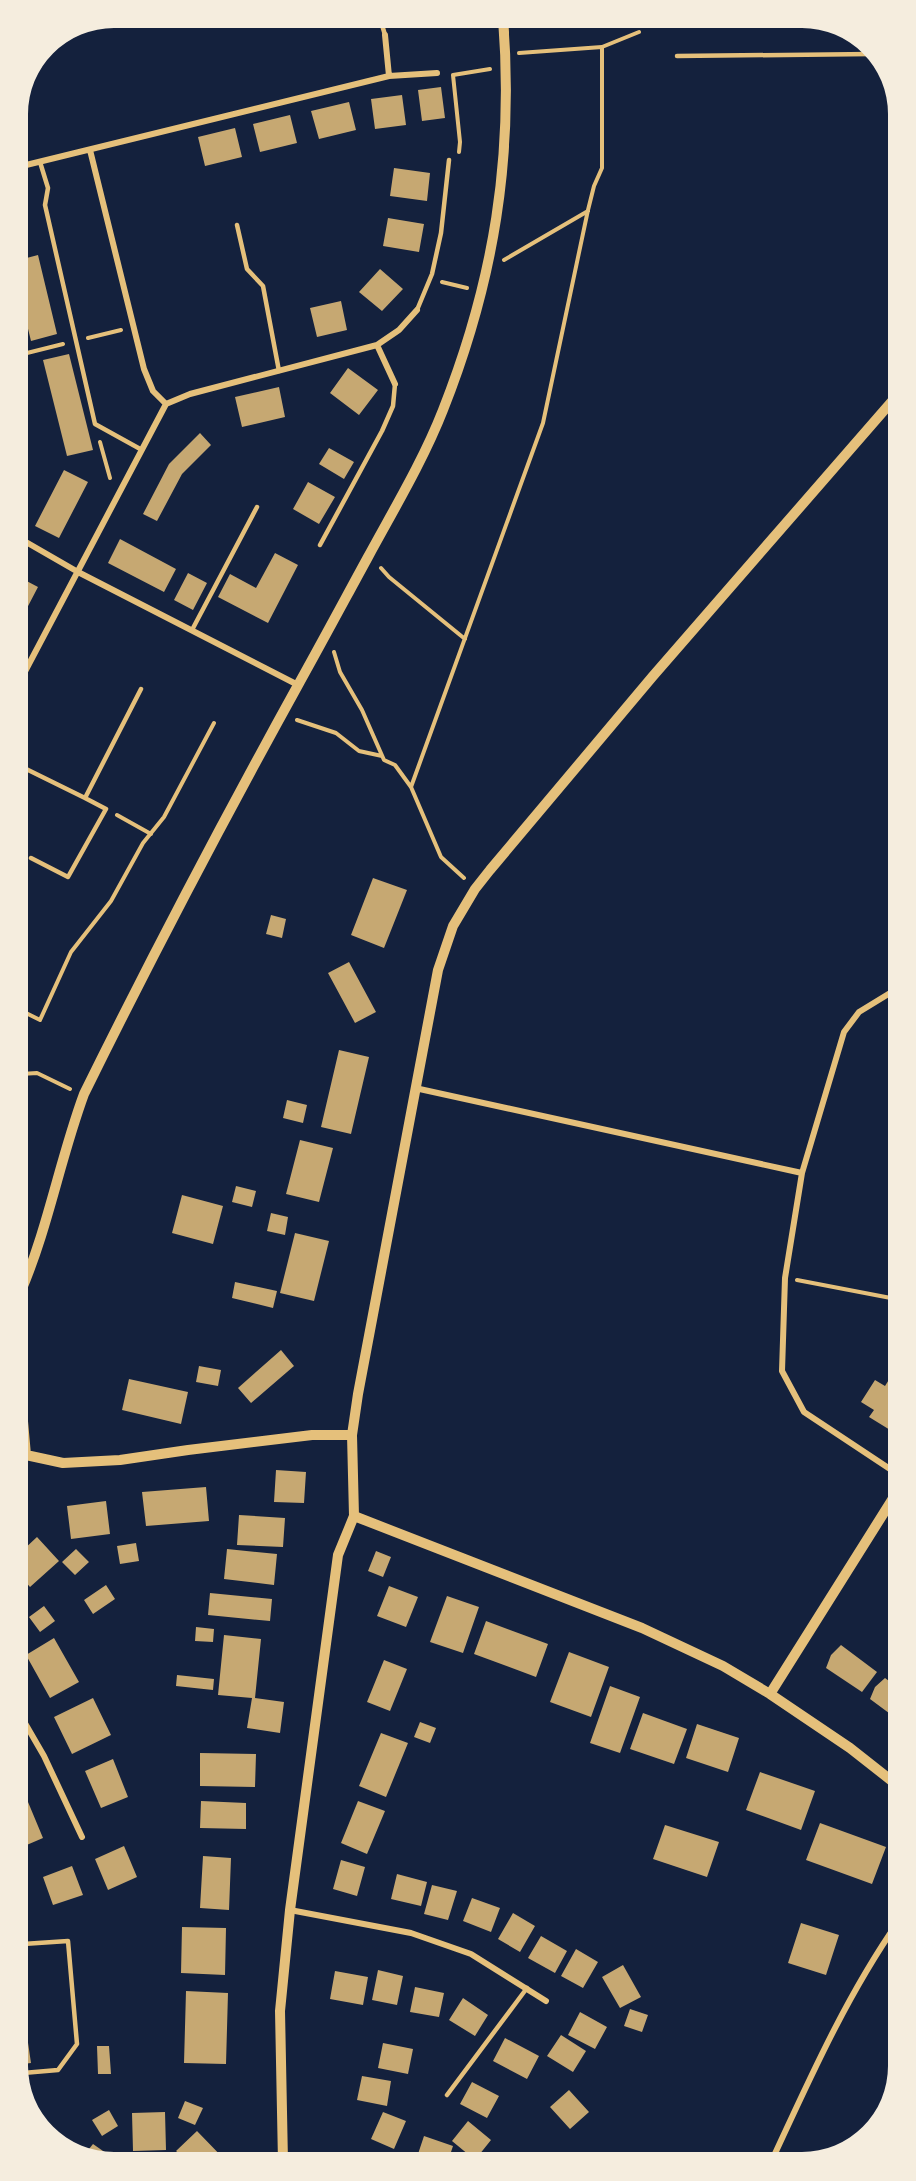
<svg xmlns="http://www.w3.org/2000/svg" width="916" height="2181" font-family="'Public Sans',sans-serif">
	<rect width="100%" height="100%" fill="#14213d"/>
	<!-- building -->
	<path fill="#c6a872" d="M441,87L445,118L422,121L418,90Z
		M402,95L406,125L375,129L371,99Z
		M349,102L356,130L319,139L311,111Z
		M290,115L297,143L260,152L253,124Z
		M235,128L242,157L205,166L198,137Z
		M394,168L430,173L427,201L390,196Z
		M23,194L28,216L18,218V196Z
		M388,218L424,224L419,252L383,246Z
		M38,255L57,334L31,341L19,292V260Z
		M380,269L403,289L382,311L359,292Z
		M341,301L347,330L317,337L310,308Z
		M69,354L93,450L67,456L43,360Z
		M348,368L378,390L359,415L330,393Z
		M279,387L285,417L242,427L235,397Z
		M200,433L211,445L182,474L157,521L143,514L169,464Z
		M329,448L354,462L344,479L319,464Z
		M64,470L88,482L59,538L35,526Z
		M308,482L335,497L319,524L293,509Z
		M120,539L176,569L164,592L108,563Z
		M275,553L298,565L268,623L218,597L230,574L256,588Z
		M188,573L207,583L193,610L174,600Z
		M19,577L38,587L26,610L19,607Z
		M373,878L407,890L384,948L351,935Z
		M271,915L286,919L282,938L266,934Z
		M349,962L376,1012L355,1023L328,973Z
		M339,1050L369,1057L351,1134L321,1127Z
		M287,1100L307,1105L303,1123L283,1118Z
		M300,1140L333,1148L319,1202L286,1194Z
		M236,1186L256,1191L252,1207L232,1202Z
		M182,1195L223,1206L213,1244L172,1233Z
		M271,1213L288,1217L285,1235L267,1231Z
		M295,1233L329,1241L314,1301L280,1293Z
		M235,1282L277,1291L273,1308L232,1298Z
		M281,1350L294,1366L251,1403L238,1388Z
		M199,1366L221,1370L218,1386L196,1382Z
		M890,1378L896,1382L895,1433L869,1417L874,1410L861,1402L875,1380L885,1386Z
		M129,1379L188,1392L181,1424L122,1410Z
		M276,1470L306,1472L304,1503L274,1502Z
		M206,1487L209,1521L146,1526L142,1492Z
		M106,1501L110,1534L71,1539L67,1506Z
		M239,1515L285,1518L283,1547L237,1545Z
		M37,1537L59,1561L30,1587L22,1578V1551Z
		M136,1543L139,1561L120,1564L117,1546Z
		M76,1549L89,1562L75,1575L62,1562Z
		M227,1549L277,1554L274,1585L224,1579Z
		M376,1551L391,1557L383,1577L368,1571Z
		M106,1585L115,1599L93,1614L84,1600Z
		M389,1586L418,1597L406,1627L377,1616Z
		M210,1593L272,1599L270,1621L208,1615Z
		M447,1596L479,1607L463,1653L430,1642Z
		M44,1606L55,1621L40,1632L29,1617Z
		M486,1621L548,1644L536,1677L474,1654Z
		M196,1627L214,1629L213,1642L195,1641Z
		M224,1635L261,1639L255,1698L284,1702L280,1733L247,1728L252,1698L218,1695Z
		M54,1638L79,1682L50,1698L26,1655Z
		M841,1645L877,1672L862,1692L826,1668L831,1655Z
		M569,1652L609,1667L591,1717L550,1702Z
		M384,1660L407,1669L390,1711L367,1702Z
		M177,1675L214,1679L213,1690L176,1686Z
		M885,1678L897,1687V1719L870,1699L875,1687Z
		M610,1686L640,1697L620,1753L590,1743Z
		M93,1698L111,1735L72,1754L54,1717Z
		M643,1713L687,1729L674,1764L630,1749Z
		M420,1722L436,1728L430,1743L414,1737Z
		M697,1724L739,1738L728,1772L686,1758Z
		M381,1733L408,1743L386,1797L359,1786Z
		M200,1753L256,1754L255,1787L200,1786Z
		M113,1759L128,1797L101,1808L85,1771Z
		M760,1772L815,1791L801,1830L746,1810Z
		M201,1801L246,1803V1829L200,1828Z
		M358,1801L385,1811L367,1854L341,1843Z
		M28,1802L43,1838L22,1847V1805Z
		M820,1823L886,1847L872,1884L806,1860Z
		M665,1825L719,1842L707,1877L653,1859Z
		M124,1846L137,1877L108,1890L95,1859Z
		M203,1856L231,1858L229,1910L200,1908Z
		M341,1860L365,1867L357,1896L333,1889Z
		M72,1866L83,1895L53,1905L43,1877Z
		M397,1874L427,1882L421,1906L391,1899Z
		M432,1885L457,1891L448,1920L424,1914Z
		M472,1898L500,1908L491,1932L463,1921Z
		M513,1913L535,1926L520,1952L498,1939Z
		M801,1923L839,1935L826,1975L788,1963Z
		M182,1927L226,1928L225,1975L181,1973Z
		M541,1936L567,1951L555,1973L528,1958Z
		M576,1949L598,1962L583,1988L561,1976Z
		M623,1965L641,1997L620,2008L602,1977Z
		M378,1970L403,1976L397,2005L372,2000Z
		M335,1971L368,1977L363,2005L330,1999Z
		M415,1987L444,1993L439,2017L410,2012Z
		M186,1991L228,1993L226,2064L184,2063Z
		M463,1998L488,2015L475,2036L449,2020Z
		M630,2009L648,2015L642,2032L624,2026Z
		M580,2012L607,2027L595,2049L568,2035Z
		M561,2035L586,2051L573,2072L547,2056Z
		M27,2036L31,2063L23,2064V2037Z
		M505,2038L539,2056L527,2079L493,2061Z
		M383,2043L413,2049L408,2074L378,2068Z
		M97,2046H109L111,2074H98Z
		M362,2076L391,2081L387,2106L357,2100Z
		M472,2082L499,2096L487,2118L460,2104Z
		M569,2090L589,2112L570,2129L550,2107Z
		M185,2101L203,2108L195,2125L178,2118Z
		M109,2110L118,2126L102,2136L92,2120Z
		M165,2112L166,2150L133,2151L132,2113Z
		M383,2112L406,2121L394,2149L371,2139Z
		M468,2121L491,2140L475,2160L452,2141Z
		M197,2131L227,2162H189L176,2151Z
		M424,2136L453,2146L448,2161L416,2160Z
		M93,2144L116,2160L114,2163H108L85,2154Z
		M539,2153L561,2159V2160H537Z"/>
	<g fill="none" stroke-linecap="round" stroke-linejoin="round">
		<!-- path -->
		<path stroke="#e5c07b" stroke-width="4" d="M519,53L602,47L639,32
			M453,75L460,142L459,152
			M453,75L490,69
			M504,260L588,211
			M442,282L467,288
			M88,338L121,330
			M19,355L63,344
			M100,442L110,478
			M381,568L389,577L465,639
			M334,652L340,672L362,710L384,760L395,765L411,787L441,857L464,878
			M297,720L336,733L359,751L382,756
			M411,787L543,423L588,210L594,186L602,168V47
			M117,815L151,834
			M20,1010L40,1020L71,952L111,901L143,843L164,817L214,723
			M21,1074L37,1073L70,1089
			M21,1084L25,1086
			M797,1280L896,1299"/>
		<!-- service -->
		<path stroke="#e5c07b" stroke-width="4.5" d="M380,18L385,35
			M677,56L872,54
			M40,162L48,188L45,205L95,424L142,450
			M237,225L247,269L263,286L279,371
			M417,310L432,274L441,233L449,160
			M320,545L382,431L393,406L395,384
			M192,630L257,507
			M20,766L85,798L141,689
			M31,858L68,877L106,809L85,798
			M23,1944L68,1941L77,2044L58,2070L23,2073
			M447,2095L527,1988"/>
		<!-- minor -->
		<path stroke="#e5c07b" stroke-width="6" d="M385,35L389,76
			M90,150L144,369L153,391L166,404
			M18,167L389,76L437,73
			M377,345L395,384
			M19,538L78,572L298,685
			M20,681L166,404L190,394L377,345L399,330L417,310
			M415,1088L802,1173L785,1278L782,1371L804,1412L896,1473
			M802,1173L844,1032L859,1012L895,990
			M21,1467L26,1455
			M22,1718L44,1756L82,1837
			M290,1910L411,1933L471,1954L546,2001
			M773,2158C810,2078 847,1995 898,1922"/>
		<!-- tertiary -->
		<path stroke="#e5c07b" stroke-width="10" d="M21,1291C48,1228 60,1159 84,1094C152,956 223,821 297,687C321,644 344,601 368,557C394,509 423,461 443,410C494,281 514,157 503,18
			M21,1399L26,1455L63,1463L120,1460L188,1450L312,1435H352
			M354,1516L642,1628L723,1666L770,1694L850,1748L897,1785
			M770,1694L897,1492
			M283,2162L280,2011L290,1910L338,1555L354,1516L352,1435L358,1394L438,970L453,926L475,889L490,870L653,676L894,399"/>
	</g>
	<!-- crop -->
	<path d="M0 0H916V2181H0ZM114 28H802A86 86 0 0 1 888 114V2066A86 86 0 0 1 802 2152H114A86 86 0 0 1 28 2066V114A86 86 0 0 1 114 28Z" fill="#f5edde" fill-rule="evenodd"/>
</svg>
